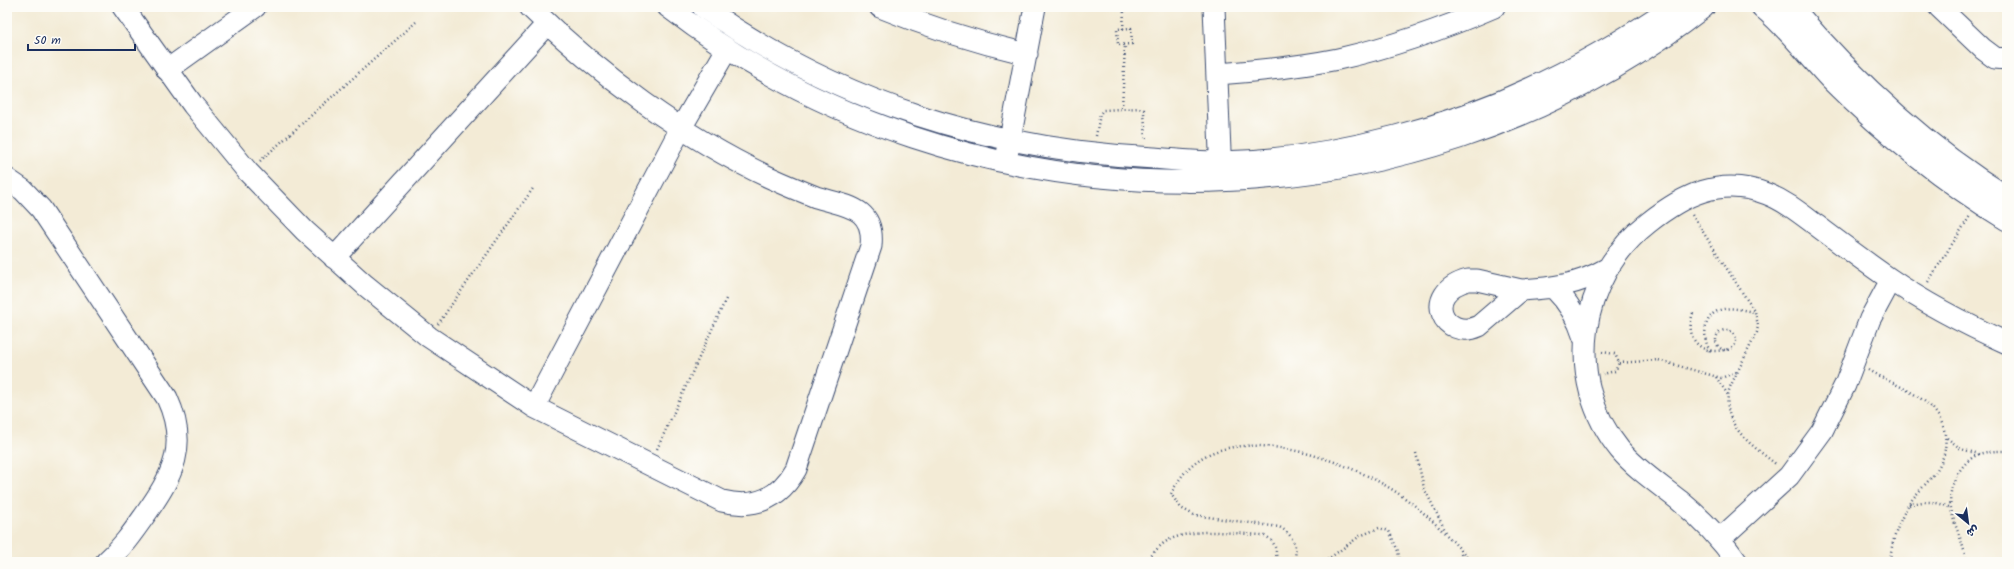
<svg xmlns="http://www.w3.org/2000/svg" width="2014" height="569" font-family="Kalam,'Playpen Sans Arabic',sans-serif">
	<rect width="100%" height="100%" fill="#fdfcf7"/>
	<filter id="ink" filterUnits="userSpaceOnUse"><feTurbulence type="fractalNoise" baseFrequency=".025" numOctaves="2"/><feDisplacementMap in="SourceGraphic" scale="8" xChannelSelector="R" yChannelSelector="G"/><feConvolveMatrix kernelMatrix="1 2 1 2 8 2 1 2 1" color-interpolation-filters="sRGB"/></filter>
	<filter id="wash" filterUnits="userSpaceOnUse"><feTurbulence type="fractalNoise" baseFrequency=".012" numOctaves="4" result="noise"/><feDisplacementMap in="SourceGraphic" scale="16" xChannelSelector="R" yChannelSelector="G"/><feGaussianBlur stdDeviation="0.9" result="paint"/><feColorMatrix in="noise" values="0 0 0 0 0 0 0 0 0 0 0 0 0 0 0 0 0 1.4 0 .05"/><feComposite in="paint" operator="in"/></filter>
	<g filter="url(#wash)">
		<rect width="100%" height="100%" fill="#f3ebd6"/>
	</g>
	<g filter="url(#ink)">
		<g fill="none" stroke-linecap="round" stroke-linejoin="round">
			<defs>
				<path id="minor" d="M123,7L193,105L248,172L305,231L365,285L429,337L534,407L722,501C755,509 779,499 796,469L871,246C875,206 845,206 816,197C801,191 786,185 771,178C686,139 597,73 530,7
					M668,7C966,238 1406,241 1704,7
					M703,7C836,102 991,150 1154,158C1176,160 1199,162 1221,162C1280,161 1339,151 1396,136C1495,111 1588,65 1672,7
					M880,7C928,27 976,42 1027,54
					M1214,7L1221,175
					M1762,7C1788,28 1808,56 1831,80C1884,133 1943,181 2007,220
					M1792,7C1853,79 1926,147 2007,197
					M1939,7L1983,49L1995,58L2007,59
					M167,70L255,7
					M1217,74C1258,71 1298,67 1338,59C1392,47 1443,29 1494,7
					M1007,155L1035,7
					M7,179L23,190L41,209L167,398C189,446 173,475 145,515C133,532 122,548 106,562
					M334,258L547,24
					M1468,280H1477L1521,290L1479,326C1444,342 1420,293 1468,280Z
					M1554,288C1569,303 1578,318 1584,338
					M1521,290C1552,288 1578,285 1606,269
					M534,407L681,128L727,49
					M1720,539L1789,476L1822,431L1845,385L1870,319L1891,280
					M1737,562C1721,539 1702,519 1680,501C1660,485 1637,470 1620,450C1563,380 1578,278 1648,223C1683,195 1720,176 1767,194C1785,201 1800,213 1816,225C1840,243 1865,262 1890,279C1926,304 1967,325 2007,343"/>
			</defs>
			<!-- minor casing -->
			<use href="#minor" stroke="#3b4b70" stroke-width="23"/>
			<!-- path -->
			<path stroke="#3b4b70" stroke-width="2.5" stroke-dasharray="1 3" stroke-linecap="butt" d="M1121,7V10H1127L1128,7
				M1131,28L1132,44L1118,45L1117,29Z
				M1123,29L1124,10
				M1122,108L1125,45
				M1096,136L1100,114L1103,110L1139,108L1144,110V113L1146,141
				M260,161L416,22
				M1692,215L1755,312L1758,325L1757,332L1730,387C1718,424 1752,445 1777,465
				M1928,282L1970,216
				M1693,313C1684,340 1702,357 1728,349
				M438,324L534,187
				M1716 340a10 10 0 1 1 20 0a10 10 0 1 1-20 0Z
				M1710,351C1701,336 1704,312 1724,309C1734,307 1746,311 1755,312
				M1602,352L1615,354L1619,363L1615,371L1603,374
				M1619,363L1658,360L1721,378L1737,372
				M1868,370C1887,381 1912,390 1929,405C1948,422 1951,450 1936,471C1928,483 1917,492 1909,504C1899,521 1891,542 1890,562
				M1716,377L1728,395
				M1947,438L1961,449L1979,454
				M657,449L726,299
				M1416,453L1424,488L1446,532
				M1909,505C1924,500 1936,501 1951,508
				M1460,550L1463,562
				M1147,562C1153,553 1161,543 1171,539C1195,529 1221,532 1247,534C1252,535 1260,534 1265,536C1276,541 1277,552 1276,562
				M1293,562C1300,548 1292,533 1279,527L1194,515L1181,508L1171,494C1179,478 1190,463 1207,455C1259,429 1354,463 1399,494C1427,513 1449,537 1472,562
				M1324,562L1360,536L1379,528L1389,531L1398,551L1400,562
				M1966,562C1964,542 1954,527 1951,508C1947,488 1959,463 1979,454C1988,451 1998,451 2007,451"/>
			<!-- minor -->
			<use href="#minor" stroke="#fff" stroke-width="21"/>
		</g>
	</g>
	<!-- margin -->
	<rect width="2014" height="569" fill="none" stroke="#fdfcf7" stroke-width="24"/>
	<!-- north arrow -->
	<g transform="translate(1968 523) rotate(151)" stroke="#fdfcf7" stroke-width="3" paint-order="stroke">
	<path d="M0-3L7 15L0 10L-7 15Z" fill="#1b2f5e"/>
	<text y="-6" font-size="11" font-weight="bold" text-anchor="middle" fill="#1b2f5e">ش</text>
	</g>
	<!-- scale -->
	<path d="M28 44v6h107v-6" fill="none" stroke="#1b2f5e" stroke-width="2"/>
	<text x="34" y="44" font-size="12" fill="#1b2f5e" stroke="#fdfcf7" stroke-width="3" paint-order="stroke">50 m</text>
</svg>
